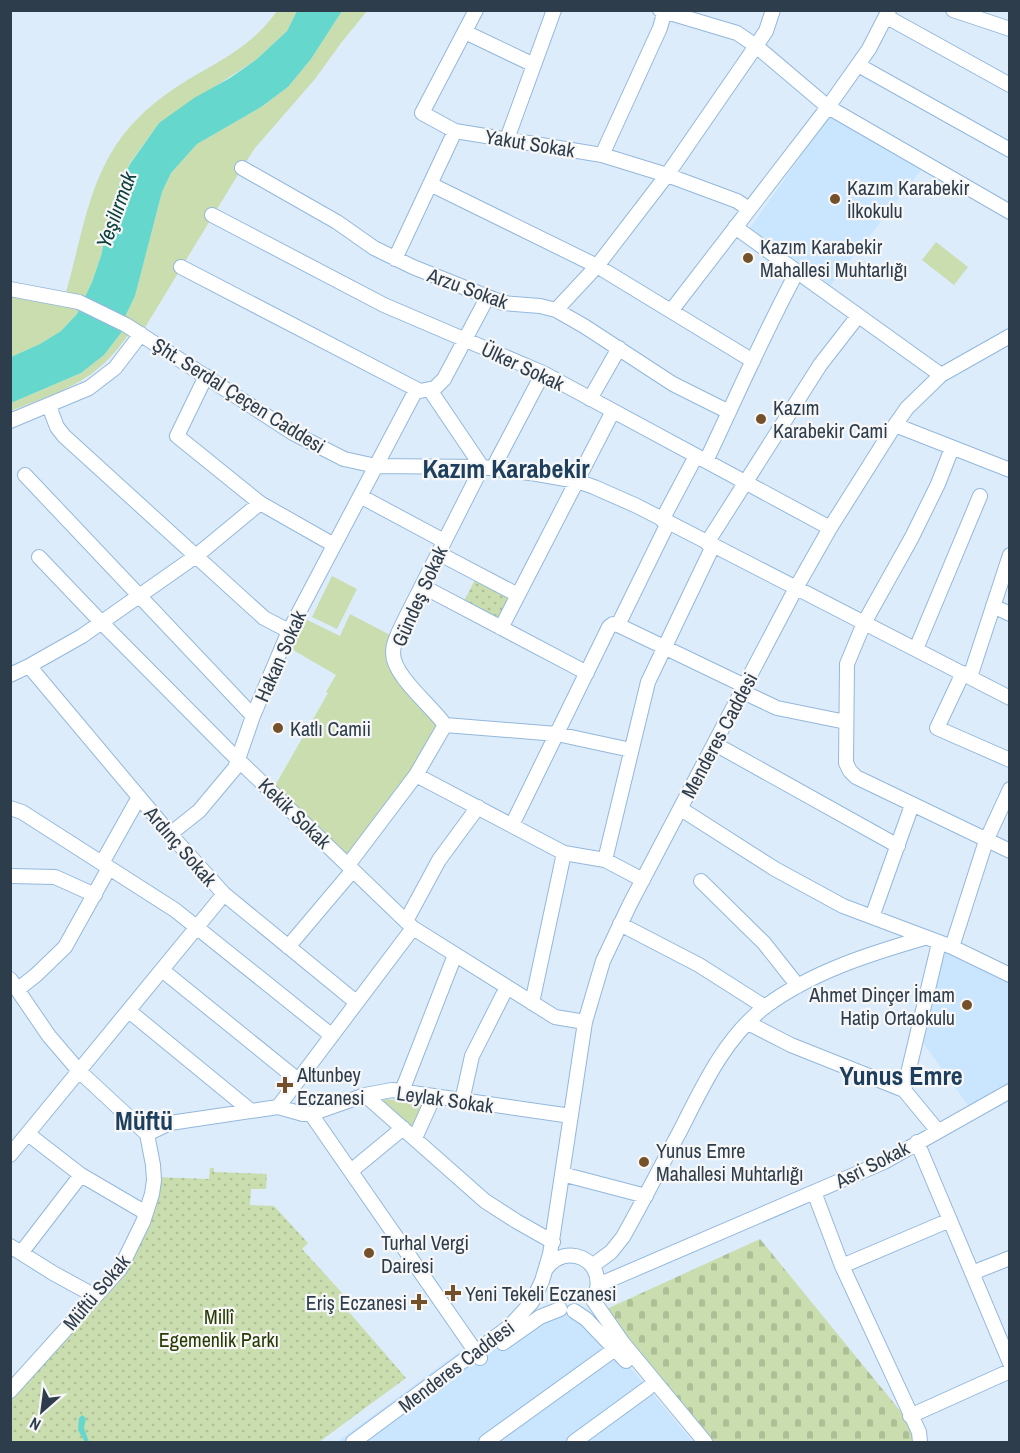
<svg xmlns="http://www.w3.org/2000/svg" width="1020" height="1453" font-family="'Archivo Narrow',sans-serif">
	<defs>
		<pattern id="cemetery-stones" width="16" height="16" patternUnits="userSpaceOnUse" patternTransform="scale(1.5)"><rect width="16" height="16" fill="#c9ddae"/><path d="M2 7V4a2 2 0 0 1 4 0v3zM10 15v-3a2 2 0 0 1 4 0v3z" fill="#adbf97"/></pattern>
		<pattern id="park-dots" width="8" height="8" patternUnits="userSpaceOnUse" patternTransform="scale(1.5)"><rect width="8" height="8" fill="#c9ddae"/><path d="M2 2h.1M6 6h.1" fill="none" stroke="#adbf97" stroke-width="1.8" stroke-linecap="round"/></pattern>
	</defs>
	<rect width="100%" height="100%" fill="#dcecfb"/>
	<!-- built -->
	<path fill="#cae5fe" d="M829,116L881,142L922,169L831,285L750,228Z
		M939,943L1009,975V1091L972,1111L917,1034Z
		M560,1309L574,1311L615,1349L693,1442H337L470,1344L481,1359L516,1334Z"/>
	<!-- grass -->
	<path fill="#c9ddae" d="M277,11H297L287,31L257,59L159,123L130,163L120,184L113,201L101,256L92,282L77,314L61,331L40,344L11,357V289L64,299C90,212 89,147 172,90C212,63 248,52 277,11Z
		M342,11H367L341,43L315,79L255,148L242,168L141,334L132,329C98,382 66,389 11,411V403L81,373L104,355L121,333V325L135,296L162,192L171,173L197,144L261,107L288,87L311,59Z
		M936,242L968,267L954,285L922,260Z
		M332,576L357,589L337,629L312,617Z
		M350,614L396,638L393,653L445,725L348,865L272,791L328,693L326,692L336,675L283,644L297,615L340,636Z
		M385,1099L427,1103L414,1128L381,1103Z"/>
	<!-- cemetery -->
	<path fill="url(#cemetery-stones)" d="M760,1239L906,1418L916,1442H705L600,1312Z"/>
	<!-- park -->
	<path fill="url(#park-dots)" d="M478,574L518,595L501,628L461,607Z
		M210,1168H214V1172L267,1174L266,1189H251L250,1205L274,1206L308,1243L302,1249L354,1306L349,1312L406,1378L319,1442H11V1391L120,1269L154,1177L209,1179Z"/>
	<!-- water -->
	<path fill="#65d7cc" d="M297,11H342L311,59L288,87L261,107L197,144L171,173L162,192L135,296L121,325V333L104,355L81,373L11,403V357L40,344L61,331L77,314L92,282L101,256L113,201L120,184L130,164L159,123L194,98L230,78L257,59L287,31Z
		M82,1415L86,1418L84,1428L89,1442H85L78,1430L79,1418Z"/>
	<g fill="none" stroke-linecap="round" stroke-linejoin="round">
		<defs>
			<path id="minor" d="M476,10L422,113L455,131L602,155L667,175L737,201L749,209
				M660,10L737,33L756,46L828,107L1010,212
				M953,10L1010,29
				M887,17L1010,85
				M465,32L534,65
				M858,65L1010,150
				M507,139L554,10
				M602,155L660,28L665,10
				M242,168L337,222L374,248L413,267L503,303L540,306L556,310L584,326L673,384L729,412
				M430,184L597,266L753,361
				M212,215L384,305L543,373L830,528
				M735,227L941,375
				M395,259L455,131
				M181,267L420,391L435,388L444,379L487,298
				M10,289L79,302L126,325L293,433L344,459L376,466L482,467L537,474L577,481L594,487L637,506L1010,698
				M556,310L597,266L667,175L756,46L766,31L773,10
				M671,311L828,107L869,49L889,10
				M206,376L177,436L260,503L334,545
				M430,390L482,467L406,617C401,628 393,641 393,653C393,676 432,706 445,725
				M590,399L619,348
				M49,406L57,427L64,436L264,618L289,631
				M10,421L89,388L115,368L141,334
				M895,425L1010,470
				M952,448L938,484L912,537L864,623L847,664L846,763L850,771L856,777L1010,851
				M706,461C736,398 764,333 797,272
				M493,468L543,373
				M25,475L253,716
				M360,496L444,541
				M662,520L696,456
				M707,543L820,365L858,316
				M438,553L518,595
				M39,557L101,622L230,752L413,928L555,1017L585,1022
				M422,586L587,673
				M993,606L1010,614
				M618,625L745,686
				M501,628L613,411
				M916,649L980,496
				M29,666L170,834L224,894L356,1002
				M963,673L937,728L1010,760
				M10,675L29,666L82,636L196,556L260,503
				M970,677L1010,555
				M743,692L777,708L846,722
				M445,725L557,734L631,750
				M715,744L898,846
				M416,775L564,853L605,860L643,880
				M10,808L22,812L175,910L331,1035
				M681,809L775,869L843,906L952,947L1010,975
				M512,825L609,627L613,624L618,625L668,523
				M170,834L199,811L235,768L253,716L289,631L416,390
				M605,860L648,682L713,546
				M102,863L139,797
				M348,865L416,775L445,725
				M10,876L55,877L95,895
				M701,881L764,943L798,986
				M872,917L912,805
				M406,921L439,860L478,807
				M620,924L699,965L765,1007
				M288,947L353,870
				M952,947L986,841L1010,789
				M162,970L298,1080
				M10,979L49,1036L79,1071L147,1134L153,1165L154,1180L152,1194L143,1222L120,1269L10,1391
				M17,990L36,975L65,947L109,868
				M532,1003L564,853
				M129,1011L251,1111
				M748,1023L791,1045L904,1090
				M402,1091L455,955
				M365,1095L485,1201L516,1221L553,1242
				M462,1101L472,1056L507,987
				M278,1107L413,928
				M311,1114L480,1358
				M937,1130L904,1090L939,943
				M28,1134L81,1175L146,1213
				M147,1134L170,1123L278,1107L303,1114H311L365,1095L392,1090L571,1116
				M415,1138L434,1096
				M917,1142L1010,1363
				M10,1155L224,894
				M351,1171L403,1128
				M562,1174L646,1196
				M814,1192L842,1266L919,1432L920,1442
				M10,1246L53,1273L95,1296
				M21,1253L81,1175
				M592,1266L611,1252L623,1237C642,1203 660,1168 679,1133C702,1088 724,1038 766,1006C812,972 869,954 924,938
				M842,1266L950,1220
				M546,1269C566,1241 606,1260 596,1293
				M972,1273L1010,1258
				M598,1285L884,1162L1010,1091
				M593,1300L623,1343L705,1442
				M574,1311L586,1319L626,1361
				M503,1343L540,1317L560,1309
				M910,1416L1010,1371
				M353,1442L509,1327L532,1302L542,1281L550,1254L585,1022L603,961L630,904L796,588L830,528L895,425L907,408L941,375L1010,336
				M486,1442L615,1349
				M574,1442L648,1388"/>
		</defs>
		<!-- minor casing -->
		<use href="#minor" stroke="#93b8db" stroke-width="16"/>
		<!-- minor -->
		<use href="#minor" stroke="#fff" stroke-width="14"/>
	</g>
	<!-- markers -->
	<g fill="#75512b" stroke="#f7f7f7" stroke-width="2">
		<circle cx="835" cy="199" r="6"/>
		<circle cx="748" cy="258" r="6"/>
		<circle cx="761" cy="419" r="6"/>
		<circle cx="278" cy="728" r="6"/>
		<circle cx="967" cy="1005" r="6"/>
		<path d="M282 1076h6v6h6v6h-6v6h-6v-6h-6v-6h6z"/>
		<circle cx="644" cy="1162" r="6"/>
		<circle cx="369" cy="1253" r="6"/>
		<path d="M450 1284h6v6h6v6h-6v6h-6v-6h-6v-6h6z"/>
		<path d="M416 1293h6v6h6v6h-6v6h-6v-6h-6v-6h6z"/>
	</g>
	<g text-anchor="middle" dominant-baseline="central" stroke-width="4.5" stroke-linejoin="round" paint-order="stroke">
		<!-- street labels -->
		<g font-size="20" fill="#2e3d4c" stroke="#f7f7f7">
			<text transform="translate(530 143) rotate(9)">Yakut Sokak</text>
			<text transform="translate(468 288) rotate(20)">Arzu Sokak</text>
			<text transform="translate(523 366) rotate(25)">Ülker Sokak</text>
			<text transform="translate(239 395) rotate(32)">Şht. Serdal Çeçen Caddesi</text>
			<text transform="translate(419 596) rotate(-66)">Gündeş Sokak</text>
			<text transform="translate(280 656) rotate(-66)">Hakan Sokak</text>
			<text transform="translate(719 735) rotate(-62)">Menderes Caddesi</text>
			<text transform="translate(295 813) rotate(44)">Kekik Sokak</text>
			<text transform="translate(181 846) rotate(49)">Ardınç Sokak</text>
			<text transform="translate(445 1099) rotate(8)">Leylak Sokak</text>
			<text transform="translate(872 1164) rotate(-27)">Asri Sokak</text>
			<text transform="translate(96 1292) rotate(-50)">Müftü Sokak</text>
			<text transform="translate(456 1366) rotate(-37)">Menderes Caddesi</text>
		</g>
		<!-- poi labels -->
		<g font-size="20" fill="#2e3d4c" stroke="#f7f7f7" text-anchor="start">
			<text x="847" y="187">Kazım Karabekir<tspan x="847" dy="23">İlkokulu</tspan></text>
			<text x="760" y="246">Kazım Karabekir<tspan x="760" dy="23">Mahallesi Muhtarlığı</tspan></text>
			<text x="773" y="407">Kazım<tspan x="773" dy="23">Karabekir Cami</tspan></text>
			<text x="290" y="728">Katlı Camii</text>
			<text x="955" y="994" text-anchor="end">Ahmet Dinçer İmam<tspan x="955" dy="23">Hatip Ortaokulu</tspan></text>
			<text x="297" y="1074">Altunbey<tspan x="297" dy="23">Eczanesi</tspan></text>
			<text x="656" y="1150">Yunus Emre<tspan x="656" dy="23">Mahallesi Muhtarlığı</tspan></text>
			<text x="381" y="1242">Turhal Vergi<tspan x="381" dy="23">Dairesi</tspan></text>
			<text x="465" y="1293">Yeni Tekeli Eczanesi</text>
			<text x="407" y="1302" text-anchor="end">Eriş Eczanesi</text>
		</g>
		<!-- park labels -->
		<g font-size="20" fill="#293b03" stroke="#f7f7f7">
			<text x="219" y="1316">Millî<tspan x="219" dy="23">Egemenlik Parkı</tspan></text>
		</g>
		<!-- water labels -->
		<g font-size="21" font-style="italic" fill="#0c423d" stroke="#f7f7f7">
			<text transform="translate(116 210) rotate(-70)">Yeşilırmak</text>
		</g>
		<!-- district labels -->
		<g font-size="26" font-weight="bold" fill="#1d3f5d" stroke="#f7f7f7">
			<text x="506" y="468">Kazım Karabekir</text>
			<text x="901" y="1075">Yunus Emre</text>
			<text x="144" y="1120">Müftü</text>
		</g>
	</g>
	<!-- border -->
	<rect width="1020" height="1453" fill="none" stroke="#2e3d4c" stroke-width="24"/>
	<!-- north arrow -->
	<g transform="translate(42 1411) rotate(208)" stroke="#f7f7f7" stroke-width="4.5" paint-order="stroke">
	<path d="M0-4.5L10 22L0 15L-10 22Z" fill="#2e3d4c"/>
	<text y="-9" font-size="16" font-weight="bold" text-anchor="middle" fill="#2e3d4c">N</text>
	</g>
</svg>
